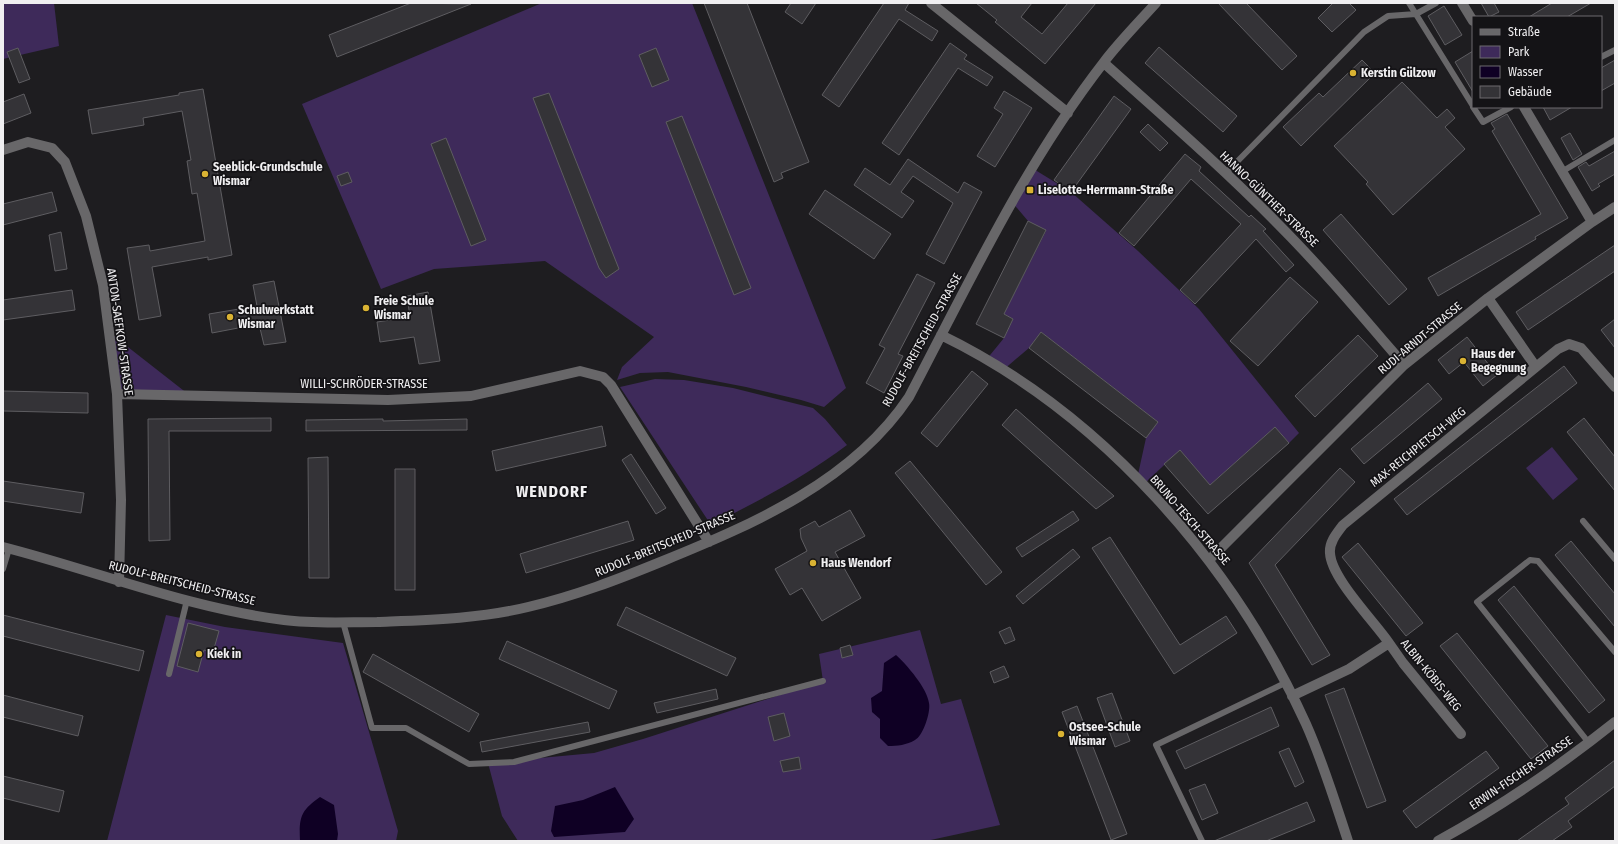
<svg xmlns="http://www.w3.org/2000/svg" width="1618" height="844" font-family="'Fira Sans Condensed',sans-serif">
	<rect width="100%" height="100%" fill="#1e1d20"/>
	<!-- green -->
	<path fill="#3e2a5a" d="M3,3H54L59,46L3,59Z
		M542,3H692L846,388L824,407L801,400L746,387L668,372L640,373L617,380L622,367L654,337L545,261L434,269L381,289L302,104Z
		M1032,168L1071,192L1138,251L1199,309L1299,433L1289,443L1275,427L1210,485L1180,450L1143,485L1137,479L1146,438L1158,422L1041,332L1029,348L1002,371L986,360L1004,338L1013,319L1004,314L1046,231L1028,221L1012,202Z
		M110,333L188,394H117Z
		M655,379L684,380L733,388L813,408L825,419L847,445C803,478 760,500 711,525L620,387Z
		M1552,447L1578,479L1553,500L1526,468Z
		M166,615L225,627L343,643L398,831L396,841H107Z
		M920,630L941,704L961,699L1000,825L926,841H518L502,816L488,763L594,753L643,739L823,681L819,654Z"/>
	<!-- water -->
	<path fill="#0f0024" d="M896,655C907,665 927,688 929,703C931,712 923,736 915,740C907,745 897,746 888,746L880,738V719L872,712L871,698L882,691L884,663Z
		M615,787L634,819L625,832L554,837L551,831L555,806L583,800Z
		M320,797L334,805L338,834L337,841H300C299,818 300,811 320,797Z"/>
	<!-- building -->
	<path fill="#343337" stroke="#5e5d61" d="M411,3L471,4L337,57L329,35Z
		M704,3H747L809,162L781,173L783,178L774,182Z
		M791,3H816L802,24L785,12Z
		M884,3H909L905,10L938,31L932,41L899,19L839,107L822,95Z
		M976,3H1032L1021,17L1042,34L1068,3H1096L1045,64L995,22L997,20Z
		M1218,3H1246L1297,56L1282,70Z
		M1333,3H1349L1356,10L1332,32L1318,18Z
		M1481,3H1494L1499,12L1489,17Z
		M1552,3H1591L1567,17H1529Z
		M1444,6L1462,35L1445,45L1428,16Z
		M950,43L967,55L964,59L993,77L987,86L958,68L899,155L882,143Z
		M1159,47L1237,116L1223,132L1145,63Z
		M18,48L30,79L19,83L7,52Z
		M656,48L669,80L652,87L639,55Z
		M1473,51V92L1455,62Z
		M1362,60L1375,73L1301,146L1283,127L1319,93L1323,97Z
		M1615,60V83L1601,91V68Z
		M1402,82L1437,118L1447,109L1455,118L1445,127L1465,149L1393,215L1366,184L1368,182L1334,146Z
		M203,89L232,255L208,260V257L152,267L161,316L139,320L127,248L149,245L150,251L205,241L197,193L192,194L187,161L191,160L182,111L143,118L144,125L92,134L88,110L179,95V93Z
		M1004,91L1032,108L995,167L977,156L1003,114L994,108Z
		M549,93L619,269L606,278L599,268L533,98Z
		M24,94L31,113L3,124V102Z
		M1114,96L1131,109L1071,192L1054,180Z
		M1543,107H1572L1550,120Z
		M1507,114L1568,218L1535,237L1536,239L1438,296L1428,278L1541,214L1492,131L1495,129L1491,123Z
		M682,116L751,288L734,295L666,122Z
		M1148,124L1168,143L1160,151L1140,132Z
		M1570,133L1582,154L1573,160L1561,138Z
		M446,138L486,240L471,246L431,144Z
		M1615,151V174L1598,184L1600,186L1592,191L1578,167L1586,162L1589,166Z
		M1185,154L1201,167L1199,171L1249,217L1251,215L1266,229L1263,231L1294,265L1286,272L1256,239L1195,304L1180,290L1241,224L1191,179L1134,246L1119,233Z
		M908,159L958,193L964,182L982,192L944,264L926,254L953,203L913,176L901,192L914,201L902,218L854,185L865,168L890,185Z
		M348,172L352,182L341,186L337,176Z
		M825,190L891,234L874,259L809,214Z
		M52,192L57,211L3,225V204Z
		M1341,214L1407,289L1389,305L1323,230Z
		M1028,221L1046,230L1004,314L1013,319L1004,338L976,324Z
		M61,232L67,269L55,271L49,235Z
		M1615,245V271L1528,330L1516,312Z
		M917,274L935,283L898,354L903,356L884,393L866,383L885,348L879,345Z
		M1290,277L1318,302L1258,366L1230,341Z
		M274,281L286,342L264,345L259,324L212,333L209,314L257,306L253,285Z
		M72,290L75,310L3,320V300Z
		M428,292L440,361L419,364L414,337L380,342L377,322L410,317L407,296Z
		M1615,319V348L1601,330Z
		M1041,332L1158,422L1146,438L1029,348Z
		M1358,335L1378,356L1315,417L1295,396Z
		M1467,337L1497,375L1483,386L1464,362L1449,374L1438,360Z
		M1564,366L1577,383L1407,515L1394,499Z
		M972,371L988,384L937,447L921,433Z
		M1428,383L1442,399L1364,464L1351,449Z
		M3,391L88,393V413L3,411Z
		M1016,409L1095,479L1114,496L1096,509L1002,425Z
		M271,418V431H169L170,540L149,541L148,419Z
		M1584,418L1615,457V491L1567,432Z
		M383,419V421L467,419V430L306,431V420Z
		M602,426L606,446L496,471L492,451Z
		M1275,427L1289,443L1208,514L1164,464L1180,450L1210,485Z
		M631,454L666,508L656,514L622,460Z
		M328,457L329,578H309L308,458Z
		M910,461L1002,572L986,585L895,473Z
		M1340,468L1355,482L1275,565L1330,655L1312,665L1249,563Z
		M395,469H415V590H395Z
		M3,481L84,493L81,513L3,501Z
		M850,510L865,536L835,552L861,598L822,621L802,588L790,595L775,569L807,551L801,538L800,529L815,521L819,527Z
		M1073,511L1079,520L1022,557L1016,548Z
		M628,521L634,540L526,573L520,554Z
		M1110,537L1180,645L1226,616L1237,633L1174,674L1092,548Z
		M1571,541L1615,594V627L1555,555Z
		M1358,543L1423,623L1406,636L1342,557Z
		M1073,549L1080,557L1023,604L1016,596Z
		M1514,586L1605,700L1589,713L1498,600Z
		M626,607L736,658L727,676L617,625Z
		M3,615L144,651L139,671L3,636Z
		M188,623L219,631L213,652L204,650L198,672L177,666Z
		M1010,627L1015,640L1005,644L999,632Z
		M1457,633L1548,746L1531,759L1440,646Z
		M507,641L617,691L609,709L499,659Z
		M850,645L853,655L842,658L840,648Z
		M373,654L479,714L469,732L363,672Z
		M1004,666L1009,677L994,683L990,672Z
		M1344,688L1386,801L1367,808L1325,695Z
		M716,689L718,699L657,713L654,703Z
		M1112,693L1130,741L1115,747L1097,698Z
		M3,695L83,716L78,736L3,717Z
		M1077,706L1127,834L1111,840L1062,712Z
		M1271,707L1279,726L1185,769L1176,751Z
		M784,713L790,736L774,741L768,717Z
		M588,722L590,732L482,752L480,742Z
		M1289,748L1304,782L1295,787L1279,752Z
		M1486,751L1499,768L1416,828L1403,811Z
		M799,757L801,769L783,772L780,761Z
		M1615,760V786L1568,821L1572,827L1552,841H1517L1569,804L1565,798Z
		M3,776L64,791L59,812L3,798Z
		M1205,784L1218,813L1202,820L1189,790Z
		M1307,802L1315,821L1266,841H1214Z"/>
	<g fill="none" stroke-linecap="round" stroke-linejoin="round">
		<!-- lane -->
		<path stroke="#686769" stroke-width="6" d="M1409,3L1473,106
			M1601,57L1615,50
			M1473,107L1483,122L1511,107
			M1563,171L1615,140
			M1226,173L1364,32L1388,16L1416,14L1436,3
			M1583,521L1615,559
			M3,569L9,549
			M343,622L372,728H406L469,764L514,762L823,681
			M169,674L187,600
			M1589,743L1477,602L1530,560L1538,561L1615,652
			M1202,841L1156,745L1285,683"/>
		<!-- street -->
		<path stroke="#686769" stroke-width="10" d="M931,3L1068,113
			M1462,3L1473,21
			M1104,63C1162,115 1222,167 1277,223C1322,268 1363,317 1404,365
			M1524,107L1592,222
			M3,150L28,142L52,148L65,162L86,216L103,285L117,394L121,500L119,582
			M1488,298L1536,367
			M941,335C1102,413 1233,563 1306,724C1323,762 1335,802 1348,841
			M117,394L388,400L471,396L580,371L603,377L611,385L709,542
			M3,547C97,571 187,608 284,620C314,624 346,622 377,622C427,620 479,619 528,607C575,596 619,579 663,561C754,524 853,481 909,397C969,283 1024,165 1104,62C1120,41 1139,22 1156,3
			M1209,560L1404,365L1488,298L1592,222L1615,207
			M1389,643C1374,621 1331,578 1330,553C1329,542 1337,533 1343,525L1558,349L1569,344L1581,348L1615,387
			M1292,696L1349,669L1389,643L1403,663L1461,734
			M1438,841C1500,807 1560,766 1615,722"/>
	</g>
	<!-- markers -->
	<g fill="#dab333" stroke="#141316" stroke-width="1.5">
		<circle cx="1353" cy="73" r="4"/>
		<circle cx="205" cy="174" r="4"/>
		<rect x="1026" y="186" width="8" height="8" rx="2"/>
		<circle cx="366" cy="308" r="4"/>
		<circle cx="230" cy="317" r="4"/>
		<circle cx="1463" cy="361" r="4"/>
		<circle cx="813" cy="563" r="4"/>
		<circle cx="199" cy="654" r="4"/>
		<circle cx="1061" cy="734" r="4"/>
	</g>
	<g text-anchor="middle" dominant-baseline="central" stroke-width="3.5" stroke-linejoin="round" paint-order="stroke">
		<!-- poi labels -->
		<g font-size="12" font-weight="bold" fill="#f0eff1" stroke="#141316" text-anchor="start">
			<text x="1361" y="73">Kerstin Gülzow</text>
			<text x="213" y="167">Seeblick-Grundschule<tspan x="213" dy="14">Wismar</tspan></text>
			<text x="1038" y="190">Liselotte-Herrmann-Straße</text>
			<text x="374" y="301">Freie Schule<tspan x="374" dy="14">Wismar</tspan></text>
			<text x="238" y="310">Schulwerkstatt<tspan x="238" dy="14">Wismar</tspan></text>
			<text x="1471" y="354">Haus der<tspan x="1471" dy="14">Begegnung</tspan></text>
			<text x="821" y="563">Haus Wendorf</text>
			<text x="207" y="654">Kiek in</text>
			<text x="1069" y="727">Ostsee-Schule<tspan x="1069" dy="14">Wismar</tspan></text>
		</g>
		<!-- street labels -->
		<g font-size="12" fill="#f0eff1" stroke="#141316">
			<text transform="translate(1269 199) rotate(44)">HANNO-GÜNTHER-STRASSE</text>
			<text transform="translate(120 332) rotate(82)">ANTON-SAEFKOW-STRASSE</text>
			<text transform="translate(1420 338) rotate(-40)">RUDI-ARNDT-STRASSE</text>
			<text transform="translate(922 340) rotate(-61)">RUDOLF-BREITSCHEID-STRASSE</text>
			<text x="364" y="384">WILLI-SCHRÖDER-STRASSE</text>
			<text transform="translate(1418 447) rotate(-39)">MAX-REICHPIETSCH-WEG</text>
			<text transform="translate(1190 520) rotate(49)">BRUNO-TESCH-STRASSE</text>
			<text transform="translate(665 544) rotate(-23)">RUDOLF-BREITSCHEID-STRASSE</text>
			<text transform="translate(182 583) rotate(14)">RUDOLF-BREITSCHEID-STRASSE</text>
			<text transform="translate(1431 675) rotate(51)">ALBIN-KÖBIS-WEG</text>
			<text transform="translate(1521 773) rotate(-34)">ERWIN-FISCHER-STRASSE</text>
		</g>
		<!-- district labels -->
		<g font-size="16" font-weight="bold" letter-spacing="1" fill="#f0eff1" stroke="#141316">
			<text x="552" y="491">WENDORF</text>
		</g>
	</g>
	<!-- border -->
	<rect width="1618" height="844" fill="none" stroke="#f0eff1" stroke-width="8"/>
	<!-- legend -->
	<rect x="1472" y="16" width="130" height="92" fill="#141316" stroke="#6c6b6e"/>
	<rect x="1480" y="29" width="20" height="6" fill="#686769" stroke="#6c6b6e"/>
	<text x="1508" y="36" font-size="12" fill="#f0eff1">Straße</text>
	<rect x="1480" y="46" width="20" height="12" fill="#3e2a5a" stroke="#6c6b6e"/>
	<text x="1508" y="56" font-size="12" fill="#f0eff1">Park</text>
	<rect x="1480" y="66" width="20" height="12" fill="#0f0024" stroke="#6c6b6e"/>
	<text x="1508" y="76" font-size="12" fill="#f0eff1">Wasser</text>
	<rect x="1480" y="86" width="20" height="12" fill="#343337" stroke="#6c6b6e"/>
	<text x="1508" y="96" font-size="12" fill="#f0eff1">Gebäude</text>
</svg>
